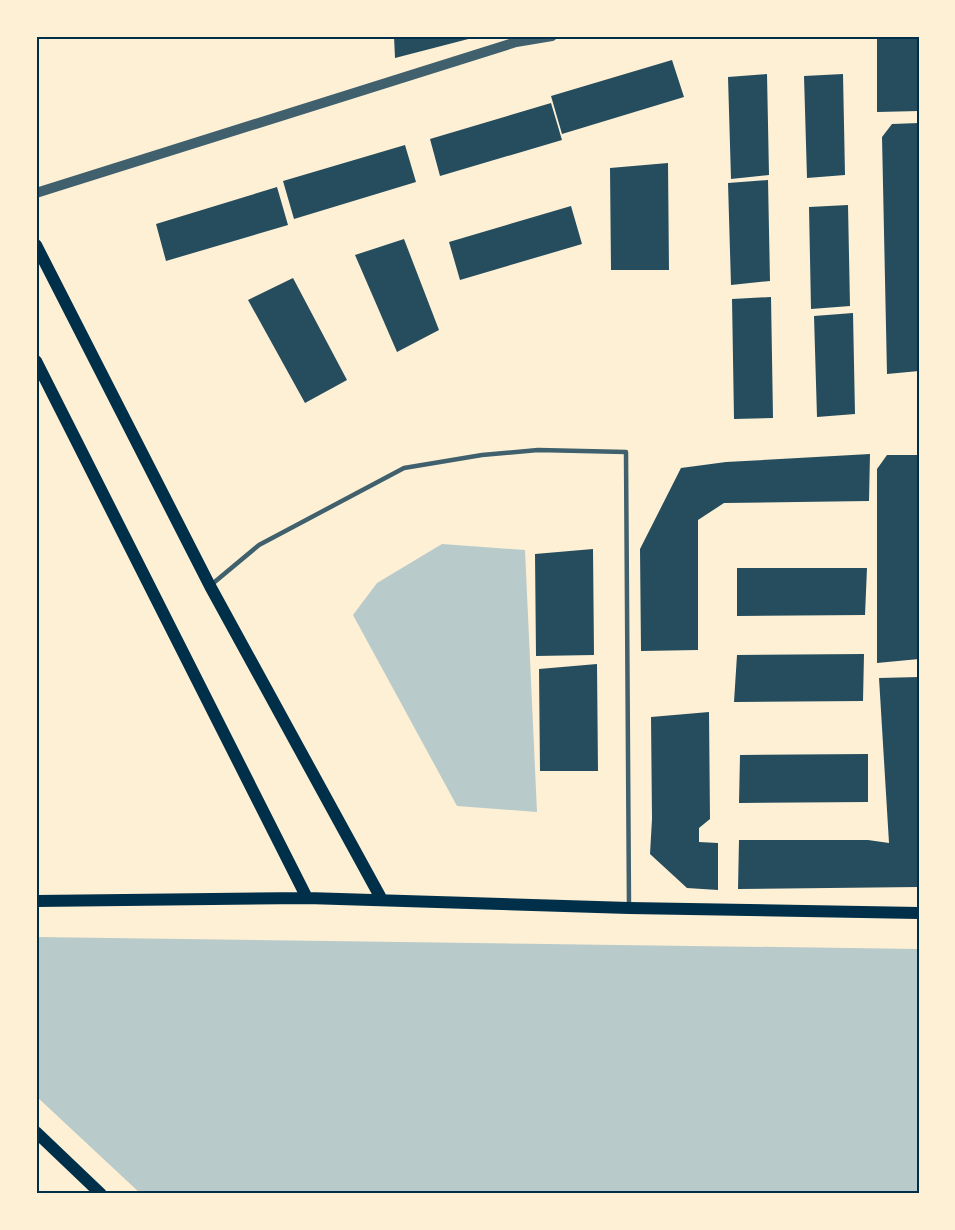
<svg xmlns="http://www.w3.org/2000/svg" width="955" height="1230" font-family="Jost,sans-serif">
	<rect width="100%" height="100%" fill="#fdf0d5"/>
	<!-- green -->
	<path fill="#b9caca" d="M442,544L525,550L537,812L457,806L353,615L377,583Z
		M36,937L919,949V1194H141L36,1096Z"/>
	<!-- building -->
	<path fill="#264d5e" d="M394,36H480L395,58Z
		M877,36H919V111L877,112Z
		M672,60L684,97L562,134L551,96Z
		M767,74L769,175L731,179L728,77Z
		M843,74L845,175L807,178L804,76Z
		M551,103L562,140L440,176L430,139Z
		M919,123V371L887,374L882,137L892,124Z
		M405,145L416,182L294,219L283,181Z
		M668,163L669,270H611L610,168Z
		M768,180L770,281L731,285L728,183Z
		M277,187L288,225L166,261L156,224Z
		M848,205L850,306L811,309L809,207Z
		M571,206L582,244L460,280L449,242Z
		M404,239L439,330L397,352L355,255Z
		M293,278L347,380L305,403L248,300Z
		M771,297L773,418L734,419L732,299Z
		M853,313L855,414L817,417L814,316Z
		M870,454L869,501L724,503L698,520V650L641,651L640,549L681,468L726,462Z
		M887,455H919V659L877,663V469Z
		M593,549L594,655L536,656L535,554Z
		M737,568H867L865,615L737,616Z
		M864,654L863,701L734,702L737,655Z
		M597,664L598,771H540L539,669Z
		M919,677V887L738,889L739,840H868L889,843L879,678Z
		M709,712L710,819L699,828V842L718,843V890L687,888L650,854L652,819L651,717Z
		M868,754V802L739,803L740,755Z"/>
	<g fill="none" stroke-linecap="round" stroke-linejoin="round">
		<!-- service -->
		<path stroke="#3f606c" stroke-width="4.5" d="M211,585L259,545L404,468L482,455L538,450L626,452L629,906"/>
		<!-- tertiary -->
		<path stroke="#3f606c" stroke-width="10" d="M36,193L516,42L552,36"/>
		<!-- secondary -->
		<path stroke="#003049" stroke-width="12" d="M36,245L210,586L382,900
			M36,361L307,898
			M36,901L307,898L629,908L919,913
			M36,1132L101,1194"/>
	</g>
	<!-- border -->
	<rect width="955" height="1230" fill="none" stroke="#fdf0d5" stroke-width="75"/>
	<rect x="38" y="38" width="880" height="1154" fill="none" stroke="#003049" stroke-width="2"/>
</svg>
